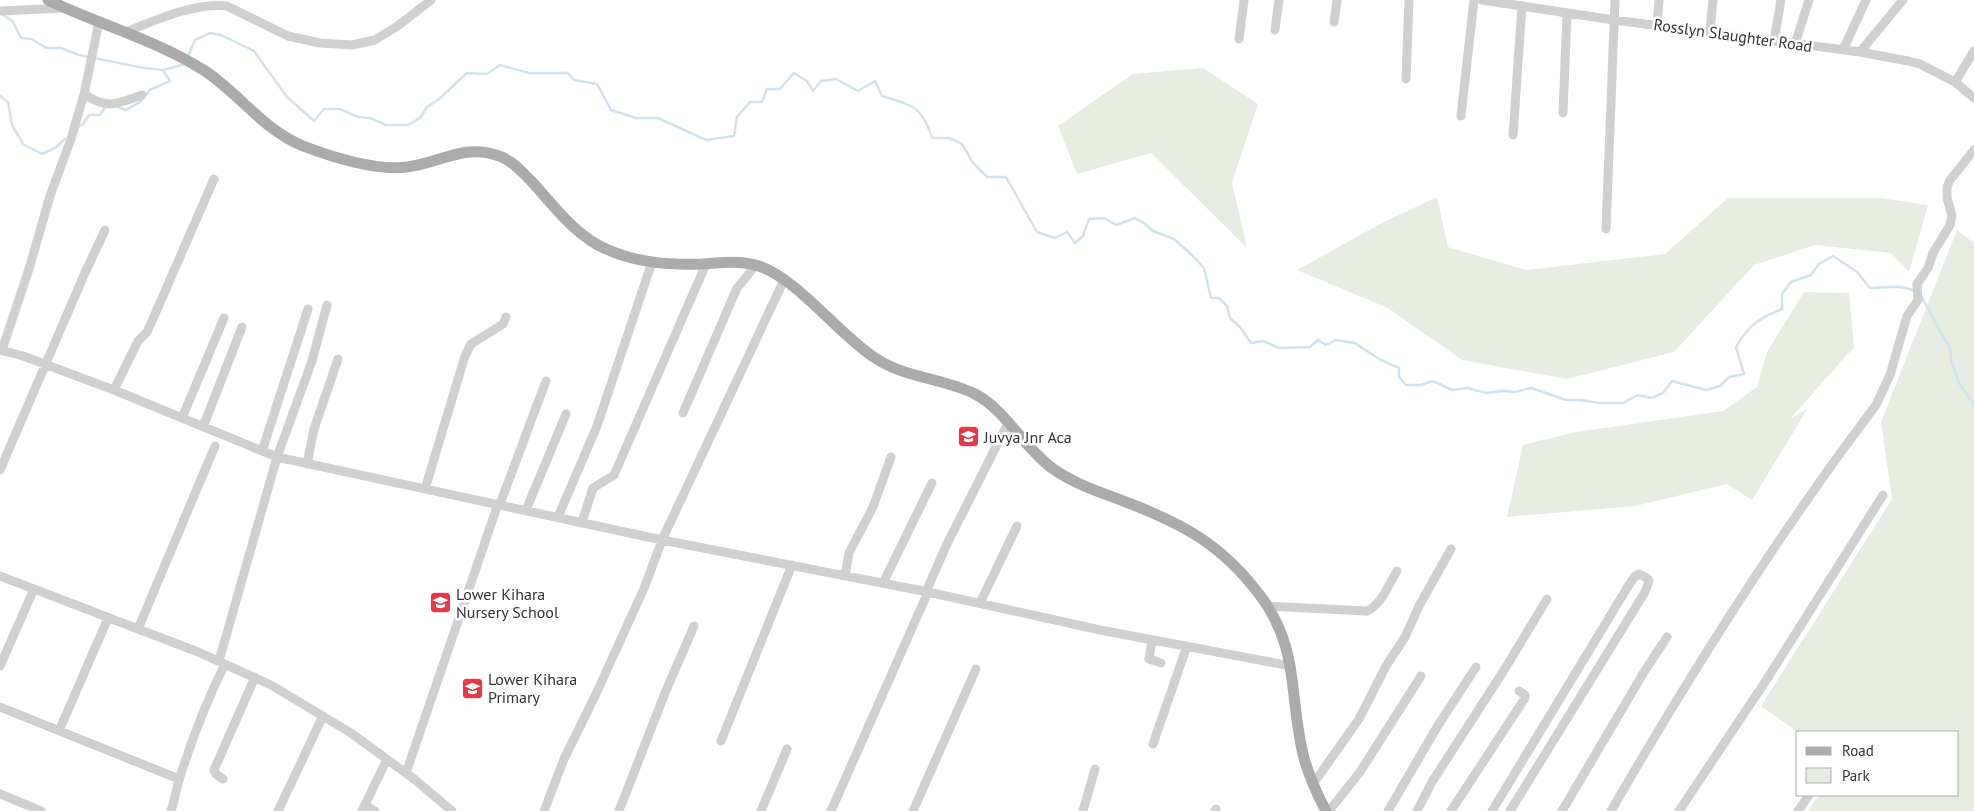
<svg xmlns="http://www.w3.org/2000/svg" width="1974" height="811" font-family="'PT Sans',sans-serif">
	<rect width="100%" height="100%" fill="#fff"/>
	<!-- green -->
	<path fill="#e6ecdf" d="M1203,68L1258,104L1232,182L1247,248L1151,153L1077,174L1058,126L1133,74Z
		M1437,197L1448,247L1526,270L1665,254L1728,198H1880L1928,205L1909,272L1891,253L1815,245L1754,265L1674,352L1567,379L1462,360L1388,308L1297,270L1380,224Z
		M1957,230L1974,243V811H1808L1819,795H1958V732H1798L1761,706L1892,499L1881,422Z
		M1804,292L1849,293L1854,347L1790,419L1808,408L1752,500L1727,484L1635,506L1507,517L1523,445L1576,432L1723,411L1757,387L1767,352Z"/>
	<g fill="none" stroke-linecap="round" stroke-linejoin="round">
		<!-- stream -->
		<path stroke="#cfe2ee" stroke-width="2.5" d="M2,14L13,22L21,38L32,39L46,48H61L79,55L144,68L163,70
			M188,56L195,40L210,33L221,35L254,51L287,97L314,121L324,109H340L358,117L370,118L386,125H408L420,118L427,107L439,99L467,73L487,74L500,65L529,73H568L574,80L597,84L611,110L636,118H658L706,140L734,136L737,117L750,102H762L767,89H780L794,73L807,81L813,91L821,81L836,79L858,91L875,81L882,96C911,105 922,105 932,138H949L962,144L973,163L987,177H1006L1037,232L1055,238L1067,232L1075,243L1083,236L1089,219L1104,218L1116,225L1135,218L1144,223L1153,231L1174,239L1192,255L1204,268L1211,298H1219L1227,306L1230,318L1240,327L1251,343L1263,341L1279,348L1310,347L1318,340L1326,345L1336,340L1355,343L1379,359L1399,368V377L1406,385H1421L1433,381L1452,390L1468,388L1486,393L1502,391L1515,392L1531,388L1566,400H1581L1599,403H1623L1638,395L1651,398L1663,393L1672,381L1706,390L1720,386L1729,377L1744,374L1736,347C1749,325 1759,318 1782,309V294L1791,282L1811,275L1819,264L1833,256L1857,272L1870,288C1884,288 1902,284 1914,291
			M0,96L8,102L12,125L23,144L42,154L55,148L65,139
			M118,107L126,110L140,102L150,90L170,81L163,70L185,64
			M77,128L83,124L89,115H100L105,107
			M1922,297L1943,337L1950,347L1951,360L1959,383L1974,405"/>
		<!-- minor -->
		<path stroke="#d0d0d0" stroke-width="9" d="M1482,0L1614,20L1860,52L1908,61L1920,64L1955,82L1974,98
			M0,11L64,8
			M1334,22L1337,0
			M1657,25L1659,0
			M1275,30L1279,0
			M1710,31L1713,0
			M126,32C156,20 195,2 227,6L288,36L320,43L352,45L375,40L399,25L431,0
			M1239,39L1244,0
			M1774,41L1781,0
			M1795,44L1809,0
			M1843,50L1866,0
			M1860,52L1903,0
			M1406,79L1409,0
			M1955,82L1974,51
			M84,94C108,110 116,104 142,95
			M1563,113L1567,13
			M1461,116L1474,0
			M1513,135L1522,6
			M1606,229L1615,0
			M0,350L23,356L114,390L277,457L662,540L928,592L1100,630L1291,666
			M2,350L29,269L50,196L71,139L84,94L99,22
			M114,390L138,341L147,332L152,321L214,179
			M683,413L737,288L756,265
			M182,418L224,318
			M203,427L242,327
			M262,451L308,309
			M307,464L314,429L338,359
			M0,470L84,275L105,230
			M425,489L465,356L471,344L503,324L506,317
			M500,504L546,381
			M526,510L566,414
			M558,517L597,426L652,262
			M582,522L593,488L614,475L706,264
			M0,576L198,652L271,685L351,733L414,779L452,811
			M845,576L849,553L873,507L891,457
			M883,583L932,483
			M926,592L946,546L1008,423
			M980,603L1017,526
			M1267,606L1367,611C1381,605 1389,584 1397,571
			M138,629L215,446
			M1152,640L1149,659L1161,663
			M219,661L277,457L312,361L327,305
			M0,666L34,589
			M0,707L179,779
			M59,731L108,618
			M721,741L792,565
			M1153,744L1187,646
			M406,773L498,504
			M223,779L216,774L214,770L255,677
			M1313,784L1359,719L1386,666L1405,637L1419,606L1451,549
			M0,794L41,811
			M365,805L375,811
			M171,811C175,800 176,788 180,777C192,739 207,700 225,664
			M278,811L323,716
			M362,811L387,759
			M544,811L564,759L596,694L645,586L662,540L784,280
			M619,811L665,693L694,626
			M761,811L787,749
			M831,811L928,592
			M913,811L976,669
			M1083,811L1095,769
			M1215,811L1216,809
			M1329,811L1360,772L1421,676
			M1388,811L1437,727L1476,667
			M1417,811L1432,782L1506,667L1547,599
			M1451,811L1525,698V695L1519,691
			M1492,811L1627,588L1635,576L1639,574L1647,578L1649,581L1645,592L1510,811
			M1562,811L1644,672L1667,637
			M1611,811C1692,671 1778,534 1876,405L1890,375L1907,316L1918,300L1917,284L1928,268L1933,253L1950,225L1952,216L1947,198V187L1950,180L1974,150
			M1679,811L1767,679L1883,495
			M1798,811L1809,795"/>
		<!-- major -->
		<path stroke="#ababab" stroke-width="11" d="M48,0C100,25 156,40 205,71C240,94 263,130 303,146C332,157 375,171 407,167C442,163 465,142 502,157C515,163 524,174 533,183C555,207 576,236 606,249C637,263 669,265 702,264C721,263 741,260 759,266C799,280 838,334 875,358C905,378 943,378 975,394C1006,410 1023,447 1052,468C1074,484 1100,492 1126,502C1183,524 1221,544 1259,594C1301,649 1288,696 1304,758C1309,776 1317,794 1326,811"/>
	</g>
	<!-- icons -->
	<defs>
		<symbol id="school-square" viewBox="-11 -11 22 22"><rect x="-9" y="-9" width="18" height="18" rx="4" fill="#e63946" stroke="#fff"/><path d="M0-5L7-2L0 1L-7-2ZM-4 1L0 2.5L4 1V4Q0 6-4 4Z" fill="#fff"/></symbol>
	</defs>
	<g fill-rule="evenodd">
		<use href="#school-square" x="956" y="424" width="25" height="25"/>
		<use href="#school-square" x="428" y="590" width="25" height="25"/>
		<use href="#school-square" x="460" y="676" width="25" height="25"/>
	</g>
	<g text-anchor="middle" dominant-baseline="central" stroke-width="5" stroke-linejoin="round" paint-order="stroke">
		<!-- street labels -->
		<g font-size="16" fill="#333" stroke="#fff">
			<text transform="translate(1733 35) rotate(8)">Rosslyn Slaughter Road</text>
		</g>
		<!-- poi labels -->
		<g font-size="16" fill="#333" stroke="#fff" text-anchor="start">
			<text x="984" y="437">Juvya Jnr Aca</text>
			<text x="456" y="594">Lower Kihara<tspan x="456" dy="18">Nursery School</tspan></text>
			<text x="488" y="679">Lower Kihara<tspan x="488" dy="18">Primary</tspan></text>
		</g>
	</g>
	<!-- legend -->
	<rect x="1796" y="731" width="162" height="65" fill="#ffffff" stroke="#adadad"/>
	<rect x="1806" y="747" width="25" height="8" fill="#ababab" stroke="#adadad"/>
	<text x="1842" y="756" font-size="15" fill="#333333">Road</text>
	<rect x="1806" y="768" width="25" height="15" fill="#e6ecdf" stroke="#adadad"/>
	<text x="1842" y="781" font-size="15" fill="#333333">Park</text>
</svg>
